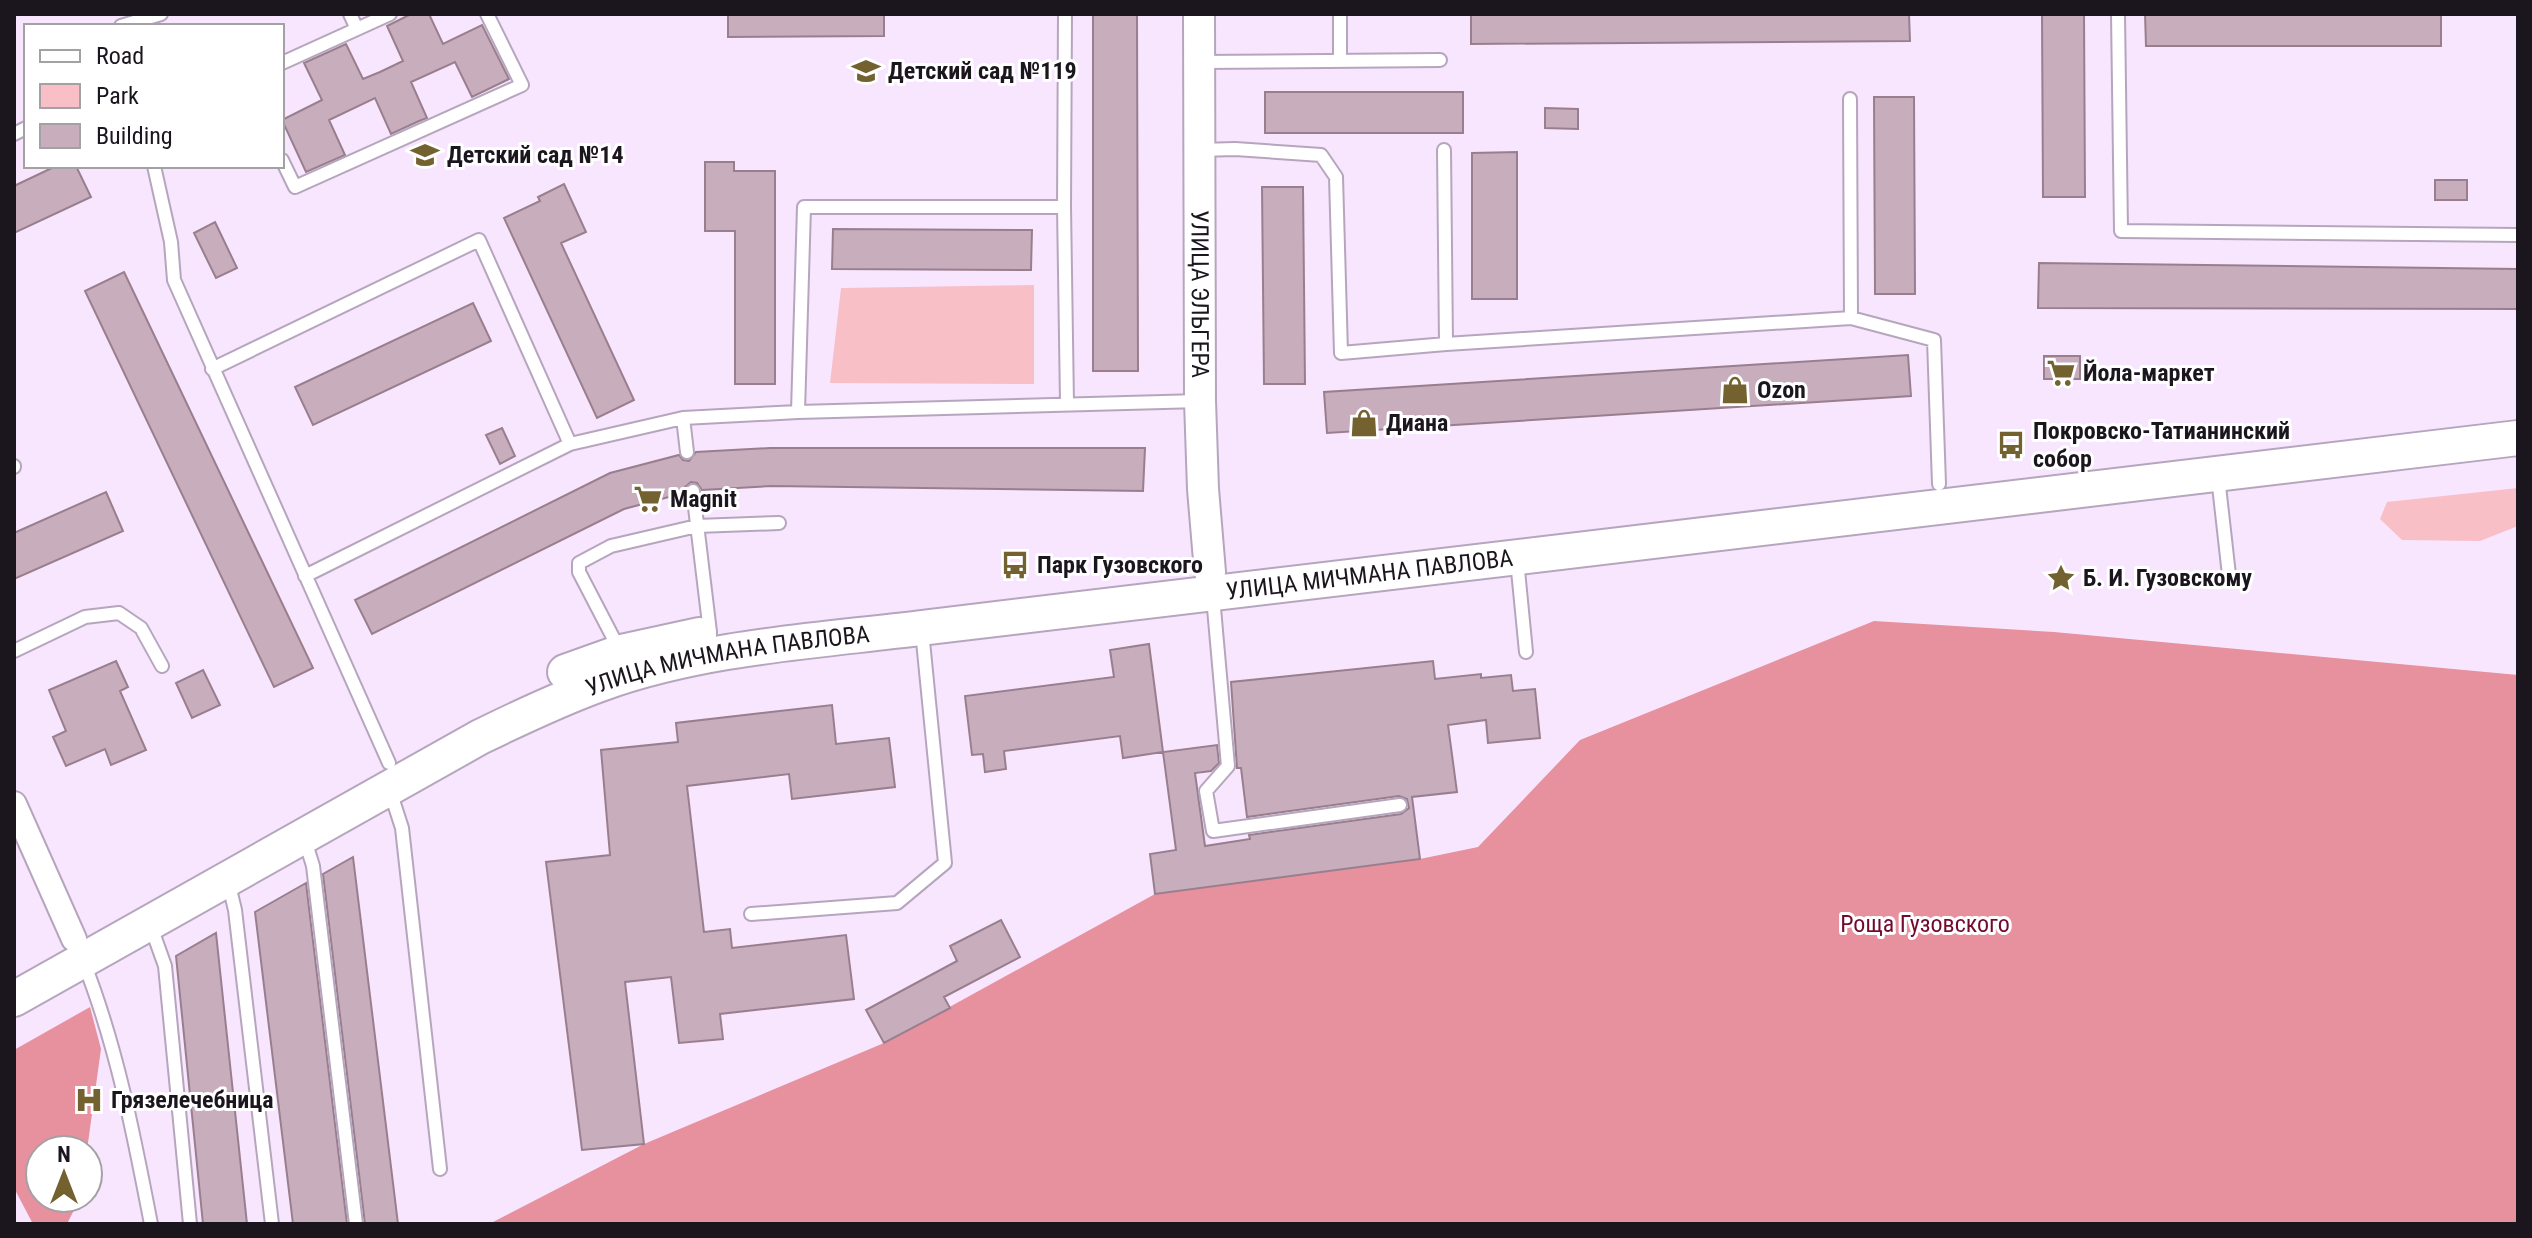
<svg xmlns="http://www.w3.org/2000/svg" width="2532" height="1238" font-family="'Roboto Condensed',sans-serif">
	<rect width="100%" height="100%" fill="#f8e6ff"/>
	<!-- green -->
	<path fill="#f9bfc7" d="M1034,285V384L830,383L841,288Z
		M2518,488V526L2480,541L2402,540L2380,519L2387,502Z"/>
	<!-- forest -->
	<path fill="#e7909e" d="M1874,621L2054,632L2518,675V1224H489L644,1144L884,1043L1155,894L1420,859L1478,847L1580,740Z
		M90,1007L101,1049L87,1150H40V1198H80L67,1224H33L14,1188V1050Z"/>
	<!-- building -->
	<path fill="#c8adbc" stroke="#997f8e" stroke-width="2" d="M411,14H429L443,44L482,25L509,79L472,97L455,62L411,82L427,118L419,121L391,134L375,98L329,120L345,155L306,172L282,120L322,100L304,63L346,44L363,79L380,72L403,61L387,26Z
		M728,14H884V36L728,37Z
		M1093,14H1137L1138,371H1093Z
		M1471,14H1909L1910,41L1471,44Z
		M2042,14H2084L2085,197H2043Z
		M2145,14H2441V46H2146Z
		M1265,92H1463V133H1265Z
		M1874,97H1914L1915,294H1875Z
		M1545,108L1578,109V129L1545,128Z
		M1517,152V299H1472V153Z
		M705,162H734V171H775V384H735V231H705Z
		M56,166H76L91,197L14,233V186Z
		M2435,180H2467V200H2435Z
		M564,184L586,232L561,243L634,400L597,418L504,218L540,201L538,197Z
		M1262,187H1303L1305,384H1264Z
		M215,222L237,268L216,278L194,233Z
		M833,229L1032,230L1031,270L832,269Z
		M2039,263L2518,269V309L2038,308Z
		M124,272L313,668L274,687L85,291Z
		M473,303L491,341L313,425L295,387Z
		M1908,355L1911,396L1327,433L1324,392Z
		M2044,356H2080V379H2044Z
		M502,428L515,456L500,464L486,435Z
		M770,448H1145L1143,491L771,486L702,490L697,483L691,482L685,487L684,493L624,509L372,634L355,600L610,473L679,455L683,460L689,461L696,452Z
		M106,492L123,531L14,579V533Z
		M1149,644L1163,752L1123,758L1120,736L1004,751L1006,769L985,772L983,754L972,755L965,696L1114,677L1110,650Z
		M116,661L128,687L120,691L146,750L111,765L105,749L66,766L53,737L66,731L49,690Z
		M1433,661L1435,679L1481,674V678L1511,675L1513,691L1535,689L1540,738L1488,743L1486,720L1448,725L1457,792L1412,797L1420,859L1155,894L1150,854L1176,850L1163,752L1217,745L1219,763L1211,771L1195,773L1205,846L1250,839L1249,835L1401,814L1409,808L1407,799L1399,796L1247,817L1241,768H1237L1231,682Z
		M203,670L220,705L192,718L176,683Z
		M832,705L836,744L889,738L895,787L792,799L789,774L687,786L704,932L730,929L732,948L846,935L854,999L720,1014L723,1039L679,1043L671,977L625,982L644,1144L582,1150L546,862L610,855L601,750L678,742L676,723Z
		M353,857L398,1224H365L323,874Z
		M306,883L347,1224H293L255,912Z
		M1001,920L1020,957L944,997L950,1008L884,1043L866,1010L957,961L950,946Z
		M216,933L247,1224H203L176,956Z"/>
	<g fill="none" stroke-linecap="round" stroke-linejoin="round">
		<defs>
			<path id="service" d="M350,14L357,29
				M1065,14L1064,207L1067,403
				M1340,14V61
				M2118,14L2121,231L2518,235
				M121,26L161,14
				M1200,62L1440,60
				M282,63L390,14
				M1850,99L1851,318
				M14,134L26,128
				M1200,150L1235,149L1321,155L1336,177L1341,353L1446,344L1851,318L1934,340L1939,484
				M1444,150L1446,344
				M282,160L295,187L522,85L487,14
				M154,166L171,242L174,280L389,763
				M212,369L479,240L570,444
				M798,412L804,207H1064
				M683,418L687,452
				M14,466V467
				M2218,477L2229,575
				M693,491L710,632
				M1517,560L1526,652
				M305,576L570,444L683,418L798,412L1200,401
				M1213,597L1228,766L1206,791L1213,831L1400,805
				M619,649L579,572V563L611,546L697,526L779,523
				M14,651L85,617L119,613L141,628L162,666
				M390,791L402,828L440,1169
				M305,840L313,866L356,1224
				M228,881L235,910L272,1224
				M751,914L897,903L945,863L922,631
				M150,924L165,966L190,1224
				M84,963C117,1047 134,1136 151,1224"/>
			<path id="minor" d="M14,804L74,939"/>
			<g id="tertiary">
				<path id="s1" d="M1199,14L1200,401L1203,489L1210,572"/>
			</g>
			<g id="secondary">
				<path d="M565,672L621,652L699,635"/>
				<path id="s2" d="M14,999L480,737C521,717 561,698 603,683C704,647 816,641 921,628L2518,438"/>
			</g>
		</defs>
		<!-- service casing -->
		<use href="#service" stroke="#b6a6bd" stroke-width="16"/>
		<!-- minor casing -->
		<use href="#minor" stroke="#b6a6bd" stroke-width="28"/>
		<!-- tertiary casing -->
		<use href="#tertiary" stroke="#b6a6bd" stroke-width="34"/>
		<!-- secondary casing -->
		<use href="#secondary" stroke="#b6a6bd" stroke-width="38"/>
		<!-- service -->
		<use href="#service" stroke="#fff" stroke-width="12"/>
		<!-- minor -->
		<use href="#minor" stroke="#fff" stroke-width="24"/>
		<!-- tertiary -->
		<use href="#tertiary" stroke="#fff" stroke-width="30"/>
		<!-- secondary -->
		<use href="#secondary" stroke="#fff" stroke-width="34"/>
	</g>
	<!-- icons -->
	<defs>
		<symbol id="school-bare" viewBox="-9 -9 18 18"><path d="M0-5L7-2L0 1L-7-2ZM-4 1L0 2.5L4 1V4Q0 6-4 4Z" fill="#746130" stroke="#fff" stroke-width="2.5" paint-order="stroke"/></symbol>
		<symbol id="supermarket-bare" viewBox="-9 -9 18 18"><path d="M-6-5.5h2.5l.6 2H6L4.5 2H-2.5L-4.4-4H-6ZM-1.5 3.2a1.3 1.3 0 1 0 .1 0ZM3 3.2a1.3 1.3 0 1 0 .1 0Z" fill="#746130" stroke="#fff" stroke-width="2.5" paint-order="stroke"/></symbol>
		<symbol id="shop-bare" viewBox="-9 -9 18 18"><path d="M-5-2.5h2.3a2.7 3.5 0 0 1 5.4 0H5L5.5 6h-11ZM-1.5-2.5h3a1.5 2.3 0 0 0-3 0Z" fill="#746130" stroke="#fff" stroke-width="2.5" paint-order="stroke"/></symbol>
		<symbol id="bus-bare" viewBox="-9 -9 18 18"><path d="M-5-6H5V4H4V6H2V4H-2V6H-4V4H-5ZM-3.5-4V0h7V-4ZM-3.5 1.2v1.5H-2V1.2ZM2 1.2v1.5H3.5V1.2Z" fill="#746130" stroke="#fff" stroke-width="2.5" paint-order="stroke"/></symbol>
		<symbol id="sight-bare" viewBox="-9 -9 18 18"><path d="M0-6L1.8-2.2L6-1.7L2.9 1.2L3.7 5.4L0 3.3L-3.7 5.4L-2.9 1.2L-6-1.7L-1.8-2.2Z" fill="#746130" stroke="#fff" stroke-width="2.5" paint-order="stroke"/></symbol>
		<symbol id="hospital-bare" viewBox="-9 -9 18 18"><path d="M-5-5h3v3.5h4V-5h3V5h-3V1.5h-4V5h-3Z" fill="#746130" stroke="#fff" stroke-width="2.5" paint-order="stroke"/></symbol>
	</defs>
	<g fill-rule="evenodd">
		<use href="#school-bare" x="846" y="51" width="40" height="40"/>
		<use href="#school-bare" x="405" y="135" width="40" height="40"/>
		<use href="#supermarket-bare" x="2041" y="353" width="40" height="40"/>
		<use href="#shop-bare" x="1715" y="370" width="40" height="40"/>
		<use href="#shop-bare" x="1344" y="403" width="40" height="40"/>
		<use href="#bus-bare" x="1991" y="425" width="40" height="40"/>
		<use href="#supermarket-bare" x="628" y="479" width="40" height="40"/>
		<use href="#bus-bare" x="995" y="545" width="40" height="40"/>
		<use href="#sight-bare" x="2041" y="558" width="40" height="40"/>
		<use href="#hospital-bare" x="69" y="1080" width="40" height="40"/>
	</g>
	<g text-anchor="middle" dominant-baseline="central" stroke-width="6" stroke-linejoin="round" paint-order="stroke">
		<!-- poi labels -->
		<g font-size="24" font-weight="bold" fill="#1b151d" stroke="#fff" text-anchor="start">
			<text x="888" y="71">Детский сад №119</text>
			<text x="447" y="155">Детский сад №14</text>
			<text x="2083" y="373">Йола-маркет</text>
			<text x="1757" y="390">Ozon</text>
			<text x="1386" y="423">Диана</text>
			<text x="2033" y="431">Покровско-Татианинский<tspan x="2033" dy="28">собор</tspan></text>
			<text x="670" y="499">Magnit</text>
			<text x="1037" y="565">Парк Гузовского</text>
			<text x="2083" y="578">Б. И. Гузовскому</text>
			<text x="111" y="1100">Грязелечебница</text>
		</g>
		<!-- street labels -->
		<g font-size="24" fill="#1b151d" stroke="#fff">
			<text stroke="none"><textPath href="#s1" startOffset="280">УЛИЦА ЭЛЬГЕРА</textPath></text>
			<text stroke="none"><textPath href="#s2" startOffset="1444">УЛИЦА МИЧМАНА ПАВЛОВА</textPath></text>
			<text stroke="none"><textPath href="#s2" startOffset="796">УЛИЦА МИЧМАНА ПАВЛОВА</textPath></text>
		</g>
		<!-- park labels -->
		<g font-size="24" fill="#730a2e" stroke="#fff">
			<text x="1925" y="924">Роща Гузовского</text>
		</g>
	</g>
	<!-- border -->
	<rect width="2532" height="1238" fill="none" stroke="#1b151d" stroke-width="32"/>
	<!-- legend -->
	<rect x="24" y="24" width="260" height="144" fill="#ffffff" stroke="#a4a1a5" stroke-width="2"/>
	<rect x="40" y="50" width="40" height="12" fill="#ffffff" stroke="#a4a1a5" stroke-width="2"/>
	<text x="96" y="64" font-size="24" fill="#1b151d">Road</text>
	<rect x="40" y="84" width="40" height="24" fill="#f9bfc7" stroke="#a4a1a5" stroke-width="2"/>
	<text x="96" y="104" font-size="24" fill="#1b151d">Park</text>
	<rect x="40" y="124" width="40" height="24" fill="#c8adbc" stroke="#a4a1a5" stroke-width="2"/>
	<text x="96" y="144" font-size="24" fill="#1b151d">Building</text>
	<!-- north arrow -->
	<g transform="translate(64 1174)"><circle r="38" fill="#ffffff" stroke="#a4a1a5" stroke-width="2"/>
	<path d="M0-6L14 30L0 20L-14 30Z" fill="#746130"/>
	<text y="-12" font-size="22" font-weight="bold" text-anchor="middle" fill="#1b151d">N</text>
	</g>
</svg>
